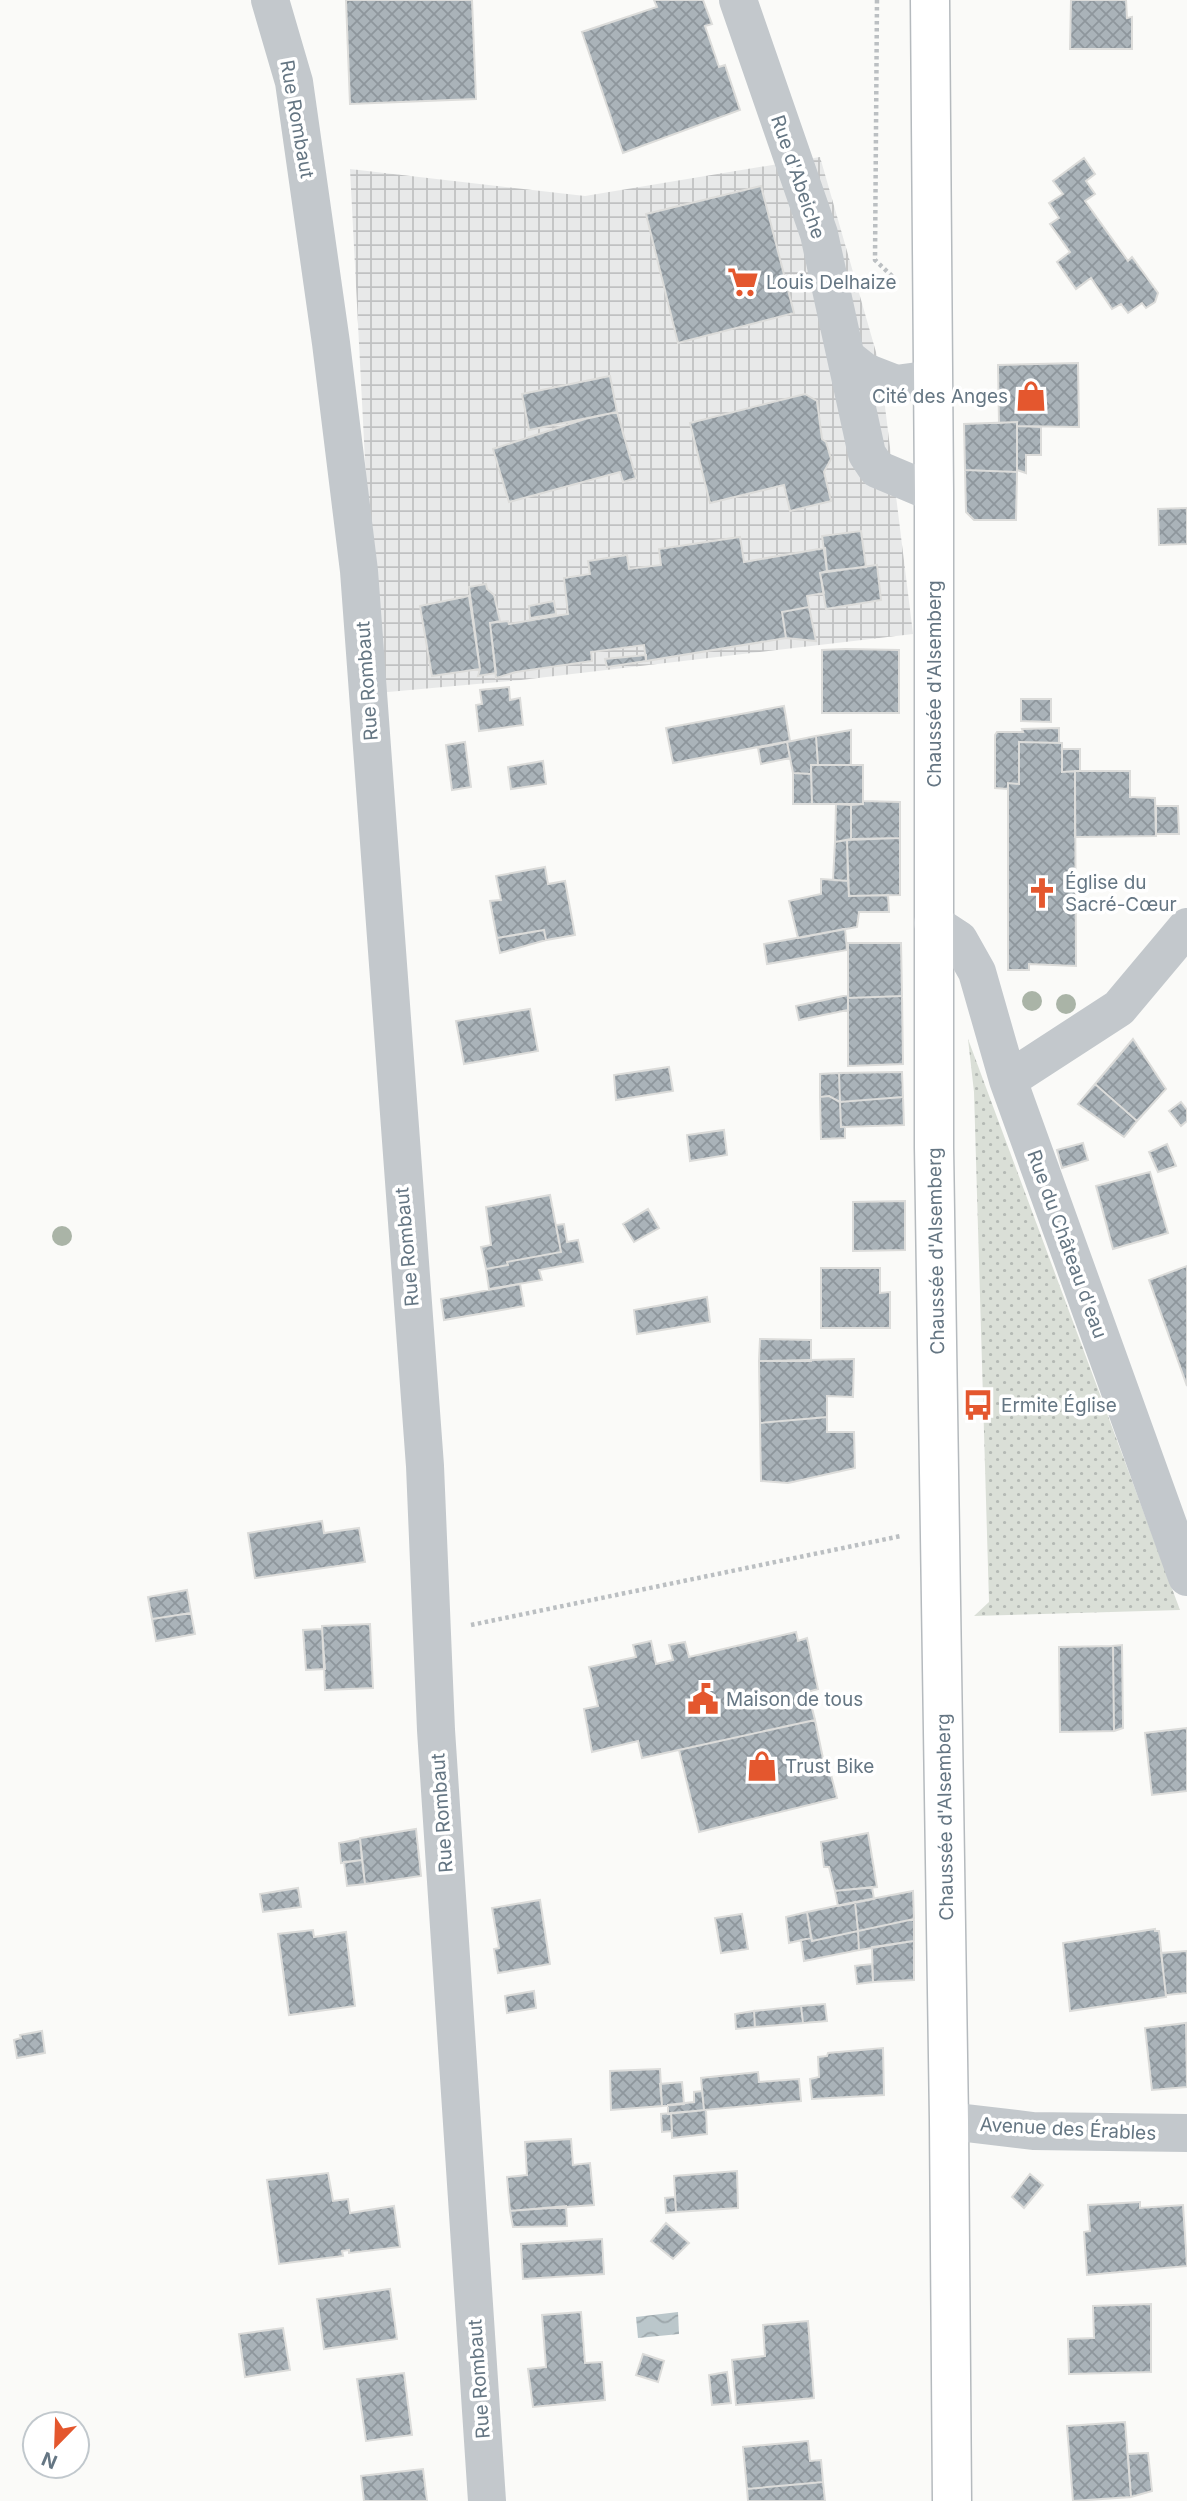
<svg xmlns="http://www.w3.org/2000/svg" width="1187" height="2501" font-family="Inter,sans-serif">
	<defs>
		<pattern id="industrial-grid" width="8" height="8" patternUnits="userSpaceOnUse" patternTransform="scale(1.75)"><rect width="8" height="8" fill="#e8e9e9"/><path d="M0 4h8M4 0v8" fill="none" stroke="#c0c1c2"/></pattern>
		<pattern id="grass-dots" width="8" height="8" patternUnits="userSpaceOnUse" patternTransform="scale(1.75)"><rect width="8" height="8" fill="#dadfd7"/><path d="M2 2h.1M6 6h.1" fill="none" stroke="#b4b9b4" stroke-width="1.8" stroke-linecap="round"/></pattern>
		<pattern id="water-waves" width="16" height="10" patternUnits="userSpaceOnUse" patternTransform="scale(1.75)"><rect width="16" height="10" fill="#bbc7cb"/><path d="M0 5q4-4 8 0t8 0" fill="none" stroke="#9ca6aa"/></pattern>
		<pattern id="building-cross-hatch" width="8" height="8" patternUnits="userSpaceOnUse" patternTransform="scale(1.75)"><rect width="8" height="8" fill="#aab3b9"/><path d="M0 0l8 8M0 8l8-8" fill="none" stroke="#8e969c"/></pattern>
	</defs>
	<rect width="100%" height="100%" fill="#fafaf8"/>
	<!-- industrial -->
	<path fill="url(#industrial-grid)" d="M820,157L880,366L913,634L521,680L377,693L350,169L585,196Z"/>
	<!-- grass -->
	<path fill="url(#grass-dots)" d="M968,1039L1180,1610L974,1616L989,1602L974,1092Z"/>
	<!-- water -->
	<path fill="url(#water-waves)" d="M678,2312L679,2334L638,2338L636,2317Z"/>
	<!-- building -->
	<path fill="url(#building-cross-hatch)" stroke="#dcdcda" stroke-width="2" d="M346,0H472L476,99L350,104Z
		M654,0H703L712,24L705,26L719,67L725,65L740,110L623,153L582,32L657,7Z
		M1071,0H1126L1127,18L1132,17V49H1070Z
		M1084,158L1095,174L1086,181L1095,194L1085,201L1128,261L1132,257L1158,293L1155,302L1146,308L1142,303L1128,313L1121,304L1112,309L1091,278L1076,289L1057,262L1070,252L1050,224L1059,218L1049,203L1063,194L1053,181Z
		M761,186L794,313L678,343L646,214Z
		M1078,363L1079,427L1017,426V422L999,423L998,365Z
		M610,376L617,412L529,430L522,394Z
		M805,394L817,401L822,439L826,442L831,459L824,472L831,501L790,511L784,485L710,503L690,423Z
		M617,412L636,478L623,482L620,472L509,502L493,449L585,419Z
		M1017,422V472L965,470L964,424Z
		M1017,426L1041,427V455H1026V473L1017,470Z
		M965,470L1017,472L1016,520H974L966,512Z
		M1187,508V544L1159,545L1158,509Z
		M861,531L866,567L827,571L822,536Z
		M740,537L744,562L825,548L827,571L820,573L824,593L807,596L809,607L782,612L786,638L646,661L644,645L591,652L592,661L516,672L496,678L490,623L508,621L509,624L568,614L564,578L590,574L588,561L627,555L629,569L661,565L659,549Z
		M877,565L881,600L826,609L820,573Z
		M486,584L487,589L494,595L500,621L490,623L496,673L478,676L480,669L469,587Z
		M469,596L480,669L432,676L420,606Z
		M554,601L556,614L530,618L529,606Z
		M809,607L816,641L786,638L782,612Z
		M845,649L899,650V713H822V650Z
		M646,655V661L607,667L605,659Z
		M509,687L510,700L520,698L523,725L479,731L476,705L482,704L480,690Z
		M1021,699H1051V722L1021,721Z
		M784,706L790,741L673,763L666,728Z
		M1059,728V743L1019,742V784L1008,783V789L995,788V735L997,732H1023L1022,729Z
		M851,730V765H818L816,736Z
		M816,736L818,765H811V774L793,773L787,742Z
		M465,742L471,787L452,790L446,745Z
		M787,742L790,758L761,764L758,748Z
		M1019,742L1062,743V772L1075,771L1076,966L1029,964V970H1008V783L1019,784Z
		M1062,749H1080V771L1062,772Z
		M543,761L546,784L511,789L508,767Z
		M811,765H863V804H812Z
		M1075,771H1130V797L1155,798L1156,836L1075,837Z
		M793,773L811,774L812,804H793Z
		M863,801L900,802V838L851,839V805L863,804Z
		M836,804L851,805V839L835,842Z
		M1156,806H1178L1179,834H1156Z
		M900,838V895L849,896L847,840Z
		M847,840L848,881L833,880L835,842Z
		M545,867L548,884L565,881L575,935L546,940L544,930L497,938L490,901L501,900L496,876Z
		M821,879L848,881L849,896L888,895L889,912H859L857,927L798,938L789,901L821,894Z
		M845,929L847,950L767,964L764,944Z
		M544,930L546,940L500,953L497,938Z
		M848,943H901L902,996L848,998Z
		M848,995V1010L799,1020L796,1006Z
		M902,996L903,1064L848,1066V998Z
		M530,1009L538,1051L464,1064L456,1021Z
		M1133,1039L1166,1089L1137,1121L1095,1084Z
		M669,1067L673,1091L616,1100L614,1075Z
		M902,1072L903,1097L840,1102L839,1073Z
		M839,1073L840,1102L829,1096L820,1097V1074Z
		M1095,1084L1137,1121L1124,1137L1078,1104Z
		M829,1096L840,1102L841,1127H845V1138L821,1139L820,1097Z
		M903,1097L904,1125L841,1127L840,1102Z
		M1181,1102L1187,1110V1121L1181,1126L1169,1111Z
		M724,1130L727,1155L690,1161L687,1135Z
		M1083,1143L1088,1160L1062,1168L1057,1150Z
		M1167,1144L1176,1166L1158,1172L1149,1152Z
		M1150,1172L1168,1233L1113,1249L1096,1186Z
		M550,1195L561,1252L507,1262L508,1265L486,1269L481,1247L491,1245L486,1207Z
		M905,1201V1250L853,1251V1202Z
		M648,1209L659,1228L634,1242L623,1224Z
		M564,1224L567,1242L578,1240L583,1262L539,1270L542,1280L489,1289L486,1269L508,1265L507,1262L561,1252L556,1225Z
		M1187,1266V1386L1149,1280Z
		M821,1268H880V1293L890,1292V1328H821Z
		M520,1284L524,1306L444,1320L441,1299Z
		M707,1297L710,1322L637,1334L634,1310Z
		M760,1339L811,1340V1361H759Z
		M854,1359L853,1397L827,1396V1417L760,1423L759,1361Z
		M827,1417V1432H854L855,1468L788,1483L761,1481L760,1423Z
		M322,1521L324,1533L359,1528L365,1562L255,1578L248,1533Z
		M187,1590L191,1613L152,1619L148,1597Z
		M191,1613L195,1634L156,1641L152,1619Z
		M370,1624L373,1688L325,1690L322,1626Z
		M322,1629L325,1669L306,1670L303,1630Z
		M796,1632L798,1641L807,1638L818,1689L808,1692L815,1720L642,1758L638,1741L592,1752L584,1709L598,1706L589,1667L636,1657L633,1645L651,1641L656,1664L673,1660L669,1645L685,1642L689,1657Z
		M1122,1645L1123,1728L1114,1731L1113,1646Z
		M1113,1646L1114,1731L1060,1732L1059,1647Z
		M815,1720L825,1768L829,1767L837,1798L699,1832L679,1750Z
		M1187,1728V1791L1152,1795L1145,1733Z
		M416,1829L421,1876L365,1884L360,1838Z
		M868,1833L877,1887L835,1891L829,1867H824L821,1842Z
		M360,1839L362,1860L341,1863L339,1843Z
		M362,1860L365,1884L347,1886L344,1862Z
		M872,1887L874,1899L838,1906L835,1891Z
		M298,1888L301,1907L263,1912L260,1894Z
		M913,1891L914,1919L858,1931L855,1902Z
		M540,1900L550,1964L498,1973L494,1949L499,1948L492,1908Z
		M855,1902L858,1931L812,1941L807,1912Z
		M807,1912L811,1938L789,1943L786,1917Z
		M742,1914L748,1949L721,1953L715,1918Z
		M914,1919V1941L859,1950L858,1931Z
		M1155,1929V1931H1159L1166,1997L1070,2011L1063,1943Z
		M313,1930L314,1937L346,1932L355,2006L289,2015L278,1934Z
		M858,1931L859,1950L804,1961L801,1940L811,1938L812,1941Z
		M914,1941V1980L873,1982L872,1947Z
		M1187,1951V1993L1166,1995L1161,1953Z
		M872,1964L873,1982L857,1984L855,1966Z
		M534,1991L536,2008L507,2013L505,1996Z
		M825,2004L827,2021L803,2023L801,2006Z
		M801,2006L803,2023L755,2027L754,2011Z
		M754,2011L755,2027L736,2029L735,2014Z
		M1186,2023L1187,2087L1152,2090L1145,2028Z
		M42,2031L45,2053L17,2058L14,2040L21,2038L20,2035Z
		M883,2048L884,2095L812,2099L810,2079L819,2077L818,2057L827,2056L828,2053Z
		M660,2069L662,2106L611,2110L610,2071Z
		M758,2072L759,2082L799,2079L801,2101L704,2110L701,2078Z
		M682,2082L684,2104L662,2106L660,2084Z
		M702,2091L704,2110L668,2114V2105L694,2102V2092Z
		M706,2110L707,2134L672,2138L671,2113Z
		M671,2113L672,2131L662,2132L661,2114Z
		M571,2139L573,2165L590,2163L594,2205L510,2211L507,2177L527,2175L525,2142Z
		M737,2171L738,2208L676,2212L674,2176Z
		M328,2173L333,2201L348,2199L350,2213L394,2206L400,2247L349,2253V2250L342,2251L343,2256L279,2264L267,2180Z
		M1030,2174L1043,2185L1024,2208L1012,2197Z
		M675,2197L676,2212L666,2213L665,2198Z
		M1140,2202V2208L1183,2205L1187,2266L1087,2275L1084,2232L1090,2231L1088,2205Z
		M566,2206L567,2226L513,2227L510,2211Z
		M666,2223L689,2243L673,2259L651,2241Z
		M602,2239L604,2274L523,2279L521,2244Z
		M390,2289L397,2339L324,2349L317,2299Z
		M1151,2304V2372L1069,2374L1068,2339L1094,2338L1093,2306Z
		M581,2312L585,2363L602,2362L605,2400L533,2407L528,2369L546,2367L542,2315Z
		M808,2321L814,2398L736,2405L732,2360L765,2356L763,2325Z
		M283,2328L290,2370L245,2377L239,2334Z
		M643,2354L664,2361L658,2382L636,2375Z
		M727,2372L731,2403L712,2405L709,2375Z
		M404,2373L412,2435L366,2441L357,2379Z
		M1125,2422L1131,2497L1073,2501L1067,2426Z
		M808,2441L810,2461L821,2460L823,2482L747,2489L743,2447Z
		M1148,2453L1152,2491L1131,2497L1128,2454Z
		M423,2469L427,2501H364L361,2476Z
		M823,2482L825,2501H748L747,2489Z"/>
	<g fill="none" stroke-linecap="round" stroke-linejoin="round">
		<defs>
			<path id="major" d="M930,0L934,493V1147L949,2121L952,2501"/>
		</defs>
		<!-- major casing -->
		<use href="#major" stroke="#b5babe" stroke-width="41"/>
		<!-- path -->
		<path stroke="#bbbfc2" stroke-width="4.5" stroke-dasharray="3.5 3.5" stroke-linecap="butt" d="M877,0L875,260L894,278
			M471,1625L901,1536"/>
		<!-- minor -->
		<path stroke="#c3c8cc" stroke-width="38" d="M270,0L294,82L331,343L359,571L425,1466L436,1730L487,2501
			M738,0L819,234L867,454L877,469L934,493
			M846,357L865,372L896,384L933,379
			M933,923L959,940L977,972L1008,1080L1187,1577
			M1008,1080L1119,1008L1187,927
			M949,2121L1033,2131L1187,2133"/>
		<!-- major -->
		<use href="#major" stroke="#fff" stroke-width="38"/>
	</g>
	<!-- trees -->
	<g fill="#aab4a7">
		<circle cx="1032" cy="1001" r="10"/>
		<circle cx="1066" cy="1004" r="10"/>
		<circle cx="62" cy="1236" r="10"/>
	</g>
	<!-- icons -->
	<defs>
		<symbol id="supermarket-bare" viewBox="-9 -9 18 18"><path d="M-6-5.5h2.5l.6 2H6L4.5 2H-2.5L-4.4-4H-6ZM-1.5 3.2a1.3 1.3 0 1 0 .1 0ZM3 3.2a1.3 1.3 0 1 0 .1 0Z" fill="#e4572e" stroke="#fff" stroke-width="2.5" paint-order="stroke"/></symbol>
		<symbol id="shop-bare" viewBox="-9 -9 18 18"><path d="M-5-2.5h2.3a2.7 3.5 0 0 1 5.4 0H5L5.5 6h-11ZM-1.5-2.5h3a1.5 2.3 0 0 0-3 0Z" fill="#e4572e" stroke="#fff" stroke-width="2.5" paint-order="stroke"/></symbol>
		<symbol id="church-bare" viewBox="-9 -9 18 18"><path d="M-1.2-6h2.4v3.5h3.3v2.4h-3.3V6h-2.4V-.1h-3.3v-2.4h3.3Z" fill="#e4572e" stroke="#fff" stroke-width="2.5" paint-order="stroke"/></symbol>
		<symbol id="bus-bare" viewBox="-9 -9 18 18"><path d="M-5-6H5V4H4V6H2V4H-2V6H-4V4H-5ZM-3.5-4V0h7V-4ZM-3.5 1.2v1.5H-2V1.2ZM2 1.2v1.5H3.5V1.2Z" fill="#e4572e" stroke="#fff" stroke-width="2.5" paint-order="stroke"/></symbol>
		<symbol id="civic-bare" viewBox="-9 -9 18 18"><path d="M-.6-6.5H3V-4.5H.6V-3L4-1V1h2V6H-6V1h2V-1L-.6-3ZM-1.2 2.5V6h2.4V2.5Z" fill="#e4572e" stroke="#fff" stroke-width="2.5" paint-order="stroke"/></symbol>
	</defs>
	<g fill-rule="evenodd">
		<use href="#supermarket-bare" x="721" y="260" width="44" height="44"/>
		<use href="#shop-bare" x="1009" y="374" width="44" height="44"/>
		<use href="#church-bare" x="1020" y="871" width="44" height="44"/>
		<use href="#bus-bare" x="956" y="1383" width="44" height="44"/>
		<use href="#civic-bare" x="681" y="1677" width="44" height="44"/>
		<use href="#shop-bare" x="740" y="1744" width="44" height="44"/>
	</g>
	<g text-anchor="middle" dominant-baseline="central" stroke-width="7" stroke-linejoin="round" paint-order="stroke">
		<!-- street labels -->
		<g font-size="19" fill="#657683" stroke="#fff">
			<text transform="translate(297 119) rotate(80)">Rue Rombaut</text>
			<text transform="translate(798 177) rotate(71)">Rue d'Abeiche</text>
			<text transform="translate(367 681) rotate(-94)">Rue Rombaut</text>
			<text transform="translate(934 684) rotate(-90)">Chaussée d'Alsemberg</text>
			<text transform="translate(1067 1244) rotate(70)">Rue du Château d'eau</text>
			<text transform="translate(407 1247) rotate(-95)">Rue Rombaut</text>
			<text transform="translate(936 1251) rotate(-91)">Chaussée d'Alsemberg</text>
			<text transform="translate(442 1813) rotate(-94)">Rue Rombaut</text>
			<text transform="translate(945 1817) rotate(-91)">Chaussée d'Alsemberg</text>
			<text transform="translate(1068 2129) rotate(3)">Avenue des Érables</text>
			<text transform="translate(479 2379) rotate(-94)">Rue Rombaut</text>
		</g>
		<!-- poi labels -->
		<g font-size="19" fill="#657683" stroke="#fff" text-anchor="start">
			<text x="766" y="282">Louis Delhaize</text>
			<text x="1008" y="396" text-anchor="end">Cité des Anges</text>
			<text x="1065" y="882">Église du<tspan x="1065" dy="22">Sacré-Cœur</tspan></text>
			<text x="1001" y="1405">Ermite Église</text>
			<text x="726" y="1699">Maison de tous</text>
			<text x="785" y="1766">Trust Bike</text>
		</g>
	</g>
	<!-- north arrow -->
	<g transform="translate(56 2445) rotate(203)"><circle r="33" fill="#ffffff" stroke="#c1c8cd" stroke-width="2"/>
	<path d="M0-5L12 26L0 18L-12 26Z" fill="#e4572e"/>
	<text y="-10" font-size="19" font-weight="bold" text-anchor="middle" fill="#657683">N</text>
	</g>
</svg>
